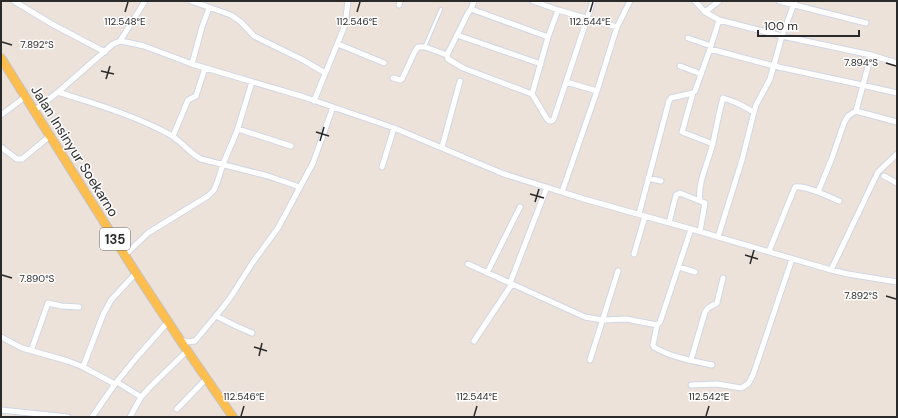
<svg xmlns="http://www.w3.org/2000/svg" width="898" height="418" font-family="'DM Sans',sans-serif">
	<rect width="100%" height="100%" fill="#ede2da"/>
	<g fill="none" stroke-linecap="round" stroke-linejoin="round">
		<defs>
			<path id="service" d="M425,46L441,9"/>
			<path id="minor" d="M14,1L52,24L105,52
				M191,1L231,15L241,22L254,36L303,60L325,73
				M474,1L471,9L468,13L447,55L448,59L463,68L532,94L547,119C549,121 550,122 553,120L554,118L593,1
				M533,1L558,10L617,27
				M695,1L705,12L719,20L782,36L871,55L897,63
				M779,1L866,23
				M399,5L400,1
				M471,9L548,37
				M705,12L719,1
				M457,35L541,64
				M688,38L711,46
				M120,41L145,1
				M338,44L384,63
				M710,49L774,66L862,85L897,93
				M192,64L202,27L209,8
				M680,66L701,74
				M393,78L400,80L402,79L415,51L418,47H425L447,55
				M566,82L597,91
				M58,92C95,104 133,115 167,133C180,139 189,153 201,159L268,176L294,185L300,188
				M693,93L682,132L713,144
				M532,94L548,37L558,10
				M314,101L345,25L348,1
				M34,111L58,92L113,44L120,41L126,42L144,46L192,64L304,97L394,128L504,174L584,199L691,229L831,270L848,274L897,282
				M856,111L897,122
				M1,115L25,97
				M238,129L291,146
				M173,136L188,100L196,96L205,68
				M1,147L17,159H22L50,136
				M442,147L460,81
				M382,167L394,128
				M884,176L897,183
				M648,178L661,181
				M562,192L597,91L617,27L630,1
				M818,192L832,158L844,123L848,116L856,111L871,55
				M700,200C697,184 709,160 713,143C716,128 719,113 723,98L737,103L754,112
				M639,214L669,101L671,98L693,93L695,91L710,49L719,20
				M669,223L676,195L680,193L705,203L700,231
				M718,237L742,160L754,112L756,105L770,79L782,36L795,1
				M769,251L795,187C806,185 829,197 839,201
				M634,254L645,216
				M125,255L148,233L208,196L214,190L217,183L223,164L237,131L252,82
				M468,264L585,317L603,320L626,319L657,325L660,322L691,229
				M679,267L695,272
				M831,270L878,172L897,154
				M487,273L520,207
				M510,283L547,187
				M216,316L236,326L252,333
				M657,325L653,345L654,347C670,357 693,361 712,365
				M1,337L22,348L68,361L83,367L115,384
				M180,339L187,342L195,341L224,306L232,295L253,262L278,228L313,163L333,107
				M474,341L512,284
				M31,351L48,303L61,306L79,307
				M590,360L618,271
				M691,360L705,312L708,308L717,303L723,278
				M83,367L103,315L111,300L136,273
				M117,382L141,397
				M691,385L717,384L741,388L748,384L753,375L792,259
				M177,409L206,379
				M1,410L68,417
				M92,417L115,384L136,358L168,322
				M130,417L141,397L152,385L187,351"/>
			<path id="primary" d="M1,58L136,273L184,346L233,417"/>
		</defs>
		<!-- service casing -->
		<use href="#service" stroke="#cfd6e4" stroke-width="4.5"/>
		<!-- minor casing -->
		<use href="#minor" stroke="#cfd6e4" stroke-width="7"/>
		<!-- primary casing -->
		<use href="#primary" stroke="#c3c3c3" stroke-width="10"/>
		<!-- service -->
		<use href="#service" stroke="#fff" stroke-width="2.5"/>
		<!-- minor -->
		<use href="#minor" stroke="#fff" stroke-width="5"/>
		<!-- primary -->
		<use href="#primary" stroke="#febe4e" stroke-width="8"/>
	</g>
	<!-- ticks -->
	<path fill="none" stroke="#2a2a2a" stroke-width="1.5" d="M125,12L128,2M357,12L360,2M590,12L593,2M2,42L12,45M886,63L896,66M101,71L114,74M106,79L110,66M316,132L329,136M320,141L324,127M530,194L544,198M535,202L539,189M745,255L758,259M750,264L754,250M2,275L12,278M886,296L896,299M254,347L267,351M259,356L262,343M241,416L244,406M474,416L477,406M706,416L709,406"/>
	<g text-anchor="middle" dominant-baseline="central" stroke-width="3" stroke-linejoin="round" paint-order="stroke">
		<!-- shield labels -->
		<rect fill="#fff" stroke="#6a6a6a" stroke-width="1" x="100" y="228" width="30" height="22" rx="3"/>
		<g font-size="13" font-weight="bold" fill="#2a2a2a">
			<text x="115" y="239">135</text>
		</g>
		<!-- street labels -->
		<g font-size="14" fill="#2a2a2a" stroke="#fff">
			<text transform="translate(75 151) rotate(58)">Jalan Insinyur Soekarno</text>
		</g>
	</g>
	<g font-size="10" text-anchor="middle" fill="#2a2a2a" stroke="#fff" stroke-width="3" stroke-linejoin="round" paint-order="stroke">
		<text x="125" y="25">112.548°E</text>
		<text x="357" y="25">112.546°E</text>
		<text x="590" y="25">112.544°E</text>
		<text x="37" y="48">7.892°S</text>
		<text x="861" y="66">7.894°S</text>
		<text x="37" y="282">7.890°S</text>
		<text x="861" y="299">7.892°S</text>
		<text x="244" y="400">112.546°E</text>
		<text x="477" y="400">112.544°E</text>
		<text x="709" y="400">112.542°E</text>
	</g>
	<!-- border -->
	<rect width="898" height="418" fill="none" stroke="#2a2a2a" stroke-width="4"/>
	<!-- scale -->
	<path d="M758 30v6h101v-6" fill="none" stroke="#2a2a2a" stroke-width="2"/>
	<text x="764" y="30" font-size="12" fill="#2a2a2a" stroke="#ffffff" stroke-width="3" paint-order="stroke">100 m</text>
</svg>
